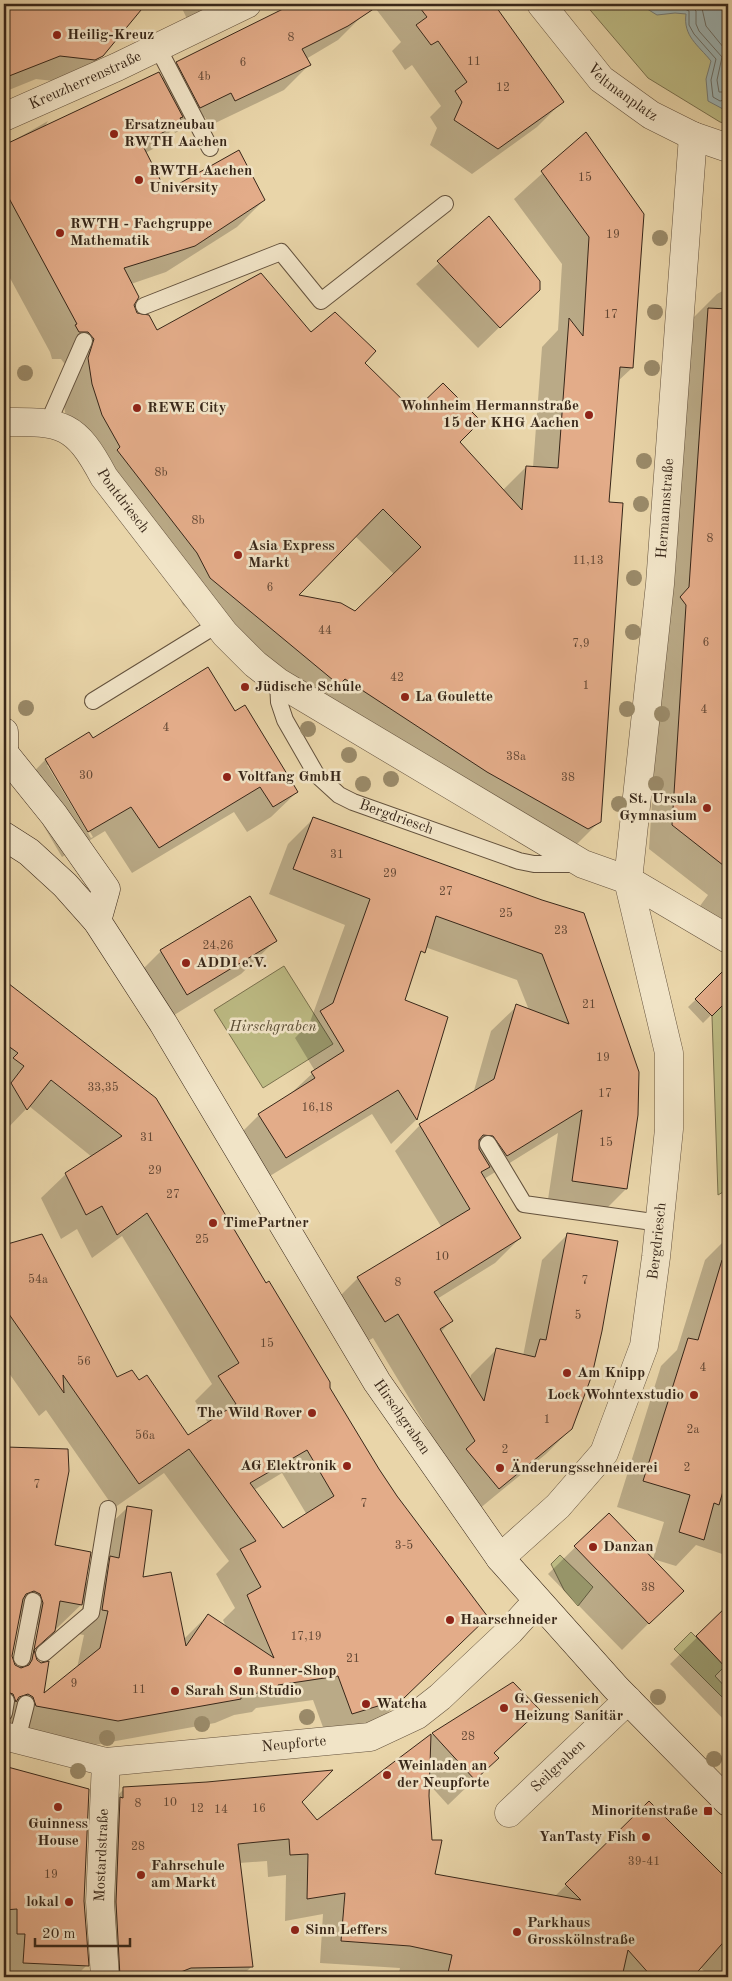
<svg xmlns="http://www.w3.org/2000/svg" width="732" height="1981" font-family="'Old Standard TT',serif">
	<rect width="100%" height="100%" fill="#e9d5a9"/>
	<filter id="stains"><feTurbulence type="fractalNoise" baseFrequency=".004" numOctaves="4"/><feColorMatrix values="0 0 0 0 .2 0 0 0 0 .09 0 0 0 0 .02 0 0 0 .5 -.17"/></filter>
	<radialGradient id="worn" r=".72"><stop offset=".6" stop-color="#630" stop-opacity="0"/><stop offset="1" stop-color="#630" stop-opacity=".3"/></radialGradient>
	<!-- green -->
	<path fill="#bdbb84" stroke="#7a714e" d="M585,4H728V124L720,122L648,78Z
		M284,966L333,1044L263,1088L214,1010Z
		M728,1000V1189L718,1195L712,1016Z
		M560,1555L593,1587L578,1606L564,1590L551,1564Z
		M691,1632L725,1666L715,1676L728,1690V1697L725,1700L674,1649Z"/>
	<!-- water -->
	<path fill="#9db5b5" stroke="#757c77" d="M639,4H728V101L723,109L708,101L706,79L711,61C698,45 683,36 686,14L675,13L657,15Z"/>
	<!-- shadow -->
	<path fill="#0003" fill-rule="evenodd" d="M4,4H136L127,13L102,55L78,79L70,83L36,79L4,92Z
		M180,4H219L188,21Z
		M296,4H492L562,102L537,127L472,174L430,145L437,128L430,117L441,106L412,65L405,70L392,51L401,42L373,5L338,40L306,59L309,65L284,90L209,126L205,117L175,133L173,129L153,149L145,153L166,192L264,200L237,227L166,272L131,284L133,305L137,315L157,332L310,334L363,364L414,413L458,442L502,491L526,467H533L542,347L558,330L562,264L514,199L586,134L632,368L617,382L608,503L600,821L572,849L311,712L183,605L170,580L75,442L65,412L61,386L67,367L61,359H52L50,352L4,267V146L48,121L45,126L161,79L177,63ZM355,536L395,575L355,613L296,596Z
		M489,218L516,311L478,348L416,284Z
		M728,288V938L697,910L708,895L649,849L663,629L693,318L717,294Z
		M89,734L92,739L297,792L271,817L247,832L234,812L132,873L105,831L62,857L20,786L45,760ZM47,765H50L93,837L91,838Z
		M314,818L541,901L626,1189L601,1214L547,1206L558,1133L484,1179L520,1238L495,1263L437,1299L451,1321L441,1332L470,1380L471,1375L497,1349L523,1356L542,1260L567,1235L571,1429L546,1454L473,1514L450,1466L373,1338L359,1346L333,1303L358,1278L442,1228L395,1151L420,1125L473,1094L491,1031L517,1006L529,1010L517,980L425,947L417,959L404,1001L446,1017L416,1120L391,1144L372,1114L260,1182L234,1140L259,1115L287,1097L315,1071L295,1038L310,1022L345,925L269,894L288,844Z
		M275,941L241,974L153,1028L127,985L161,951Z
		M718,978L728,988V998L703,1023L688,1007Z
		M4,981L155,1098L329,1388L462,1641L378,1722L327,1738L313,1700L256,1708L252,1712L234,1715L215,1723L94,1745L11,1730L9,1722L4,1719V1645L13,1646L11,1661L18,1668L34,1652L42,1696L77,1668L84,1635L78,1634L83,1603L56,1629L23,1622V1618L4,1614V1451L6,1448L54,1546L84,1584L97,1572L102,1532L127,1508L142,1578L183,1640L208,1615L226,1627L223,1620L235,1608L216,1574L229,1561L164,1473L114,1508L46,1410L39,1416L4,1366V1247L42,1235L117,1379L139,1382L188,1436L208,1423L195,1401L212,1384L122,1236L92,1258L77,1229L61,1239L41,1198L66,1174L92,1157L29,1106L4,1132ZM282,1473L307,1515L283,1530L254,1490ZM24,1694V1697L14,1700L13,1697Z
		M728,1237V1556L696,1545L676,1566L653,1559L664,1522L617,1507L661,1366L677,1350L705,1260Z
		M609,1514L655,1617L622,1650L548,1574Z
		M728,1607V1724L670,1664Z
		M513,1683L493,1753L497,1758L448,1805L428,1783L433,1875L554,1897L649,1803L728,1882V1977H710L700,1967L691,1977H398L400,1968L320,1963L323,1914L285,1921L286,1875L268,1877L267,1861L239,1863L252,1966L241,1977H97L102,1811L124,1789L300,1802L317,1821L433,1734Z
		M4,1767L88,1790L83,1901L87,1965L75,1977H4Z"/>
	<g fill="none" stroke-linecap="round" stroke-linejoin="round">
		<!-- shore -->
		<path stroke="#6a6e67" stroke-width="1" d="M649,4C665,15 674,3 689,11V25L694,34L716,59L711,80L713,97L720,101L728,99
			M689,4L696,11V24L699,31L722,57L717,80L719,92H728
			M701,4L706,26L728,53"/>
	</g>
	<!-- building -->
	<path fill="#e3ac89" stroke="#382719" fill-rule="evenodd" d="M4,4H146L103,56L95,60L60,56L4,78Z
		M293,4H381L348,26L302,49L311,65L235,101L231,93L200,108L176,62Z
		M417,4H494L564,102L498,149L454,120L462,102L455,91L467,82L438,41L431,45L416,25L427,17Z
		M159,72L183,117L180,118L182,122L142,144L166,191L239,150L265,200L195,246L124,268L139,297L134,305L137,313L149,315L157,330L261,273L311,332L335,312L376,351L365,363L414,411L443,383L481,421L460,442L522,510L526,466L558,468L569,318L583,336L589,237L541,171L586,132L644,214L633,368L620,367L609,502L623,503L601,822L588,829L487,772L345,679L339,685L210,578L197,553L117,450L120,447L102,415L92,384L88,358L94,339L88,332H79L75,325L77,324L4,189V145ZM383,509L421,547L355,611L341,603L299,595Z
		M489,216L540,281V290L500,328L437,261Z
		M708,308L728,309V869L672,825L686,605L680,597L689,587Z
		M208,667L235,711L245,705L298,792L273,807L260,787L159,848L131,807L88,832L45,759L89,732L93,738Z
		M313,817L542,900L584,913L639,1072L638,1115L627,1189L572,1181L582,1110L507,1156L493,1136L483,1135L479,1140V1149L490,1167L481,1172L521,1238L434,1292L453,1321L440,1329L484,1401L496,1348L535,1357L540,1339L546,1340L567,1233L618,1241L602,1331L592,1375L572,1429L499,1489L466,1449L475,1441L398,1314L385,1322L357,1277L470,1209L419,1124L494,1079L516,1004L569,1024L542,954L436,916L425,953L421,951L405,1000L448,1017L417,1120L398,1090L286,1158L258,1114L315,1078L311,1072L344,1051L320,1011L333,1003L370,899L293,869Z
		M250,896L277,941L187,995L160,950Z
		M728,966V1000L712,1016L695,999Z
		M4,980L156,1098L266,1283L269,1281L330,1382V1388L379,1469L397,1496L488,1617L404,1698L352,1714L338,1676L278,1685V1688L258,1691V1693L241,1697V1699L118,1721L36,1706L33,1697L28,1694L19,1697L16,1702L13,1694L4,1691L6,1447L68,1449L69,1471L55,1545L91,1552L82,1605L60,1601L55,1631L34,1650L37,1660L41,1663L49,1661L44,1693L100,1648L108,1611L102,1610L110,1556L119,1558L127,1506L152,1510L143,1577L171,1572L186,1646L208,1614L274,1658L247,1595L261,1587L240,1549L256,1541L189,1449L139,1484L63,1375L64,1393L4,1307V1245L42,1234L117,1377L132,1370L139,1380L147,1375L188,1435L236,1404L218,1376L239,1363L147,1213L117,1235L102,1206L86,1215L65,1173L122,1136L51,1080L27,1110L11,1083L24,1066L13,1058L18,1053L4,1043ZM307,1450L334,1496L283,1528L250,1483ZM34,1591L40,1594L43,1603L32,1660L29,1665L21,1668L15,1665L12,1656L23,1599L26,1594Z
		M722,1260L728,1261V1474L719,1505L714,1503L704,1540L679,1532L690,1495L643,1481L688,1338L698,1340Z
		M609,1513L684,1591L649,1624L574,1546Z
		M728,1605V1670L696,1636Z
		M513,1682L540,1710L494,1753L499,1758L475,1780L432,1733Z
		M431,1734L429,1796L432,1840H442L435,1874L581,1900L565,1884L649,1801L728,1880V1937L693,1977H652L628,1950L622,1977H447L452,1955L410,1946L341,1941L345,1893L307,1899L308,1854L290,1855L289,1839L238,1844L253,1967L191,1968L168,1977H120L116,1902L120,1797L123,1798V1787L207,1782L333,1770L302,1802L317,1820Z
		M4,1766L89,1789L84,1901L89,1966L23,1963L25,1934H17V1909L4,1910Z"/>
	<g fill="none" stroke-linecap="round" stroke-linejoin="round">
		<defs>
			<g id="lane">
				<path d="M158,48L210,148"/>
				<path d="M144,306L281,252L321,301L445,204"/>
				<path d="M48,423L84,341"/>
				<path id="s1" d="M278,682L279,702L285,720L316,774L339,795L353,802L519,861L534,864H577"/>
				<path d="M93,701L218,624"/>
				<path d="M488,1144L524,1204L660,1223"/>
				<path d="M44,1653L91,1613L108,1509"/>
				<path d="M22,1658L33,1601"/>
				<path d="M4,1713L6,1701"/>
				<path d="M17,1740L26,1704"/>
			</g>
			<g id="street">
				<path id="s2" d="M541,4L601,79L651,115L693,136L728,148"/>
				<path id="s3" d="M4,117L117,67L247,4"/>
				<path id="s4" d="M4,422C63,421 76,424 104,477L225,634L255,664L278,682L583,864L628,880L728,939"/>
				<path id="s5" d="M500,1558L558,1506L604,1453L644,1346L656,1257L669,1129V1053L628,880L660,584L693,136"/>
				<path id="s6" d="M4,1736L106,1762L370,1737L417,1715L440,1697L510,1631L537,1601"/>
				<path id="s7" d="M509,1813L628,1700"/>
				<path id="s8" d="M105,1977L100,1902L106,1762"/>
			</g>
			<g id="secondary">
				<path d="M4,732V760"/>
				<path d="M5,754L54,815L106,889L97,921"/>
				<path id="s9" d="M4,836L29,852L65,885L97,921L163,1023L377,1382L500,1558L616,1688L728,1802"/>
			</g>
		</defs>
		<!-- lane casing -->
		<use href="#lane" stroke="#64523d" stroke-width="18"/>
		<!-- street casing -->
		<use href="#street" stroke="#64523d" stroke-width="29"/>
		<!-- secondary casing -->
		<use href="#secondary" stroke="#382719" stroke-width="29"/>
		<!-- lane -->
		<use href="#lane" stroke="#f1e4c7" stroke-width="16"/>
		<!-- street -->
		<use href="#street" stroke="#f1e4c7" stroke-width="28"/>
		<!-- secondary -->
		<use href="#secondary" stroke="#f1e4c7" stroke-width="28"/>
	</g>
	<!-- trees -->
	<g fill="#9a8a69">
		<circle cx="660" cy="238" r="8"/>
		<circle cx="655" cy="312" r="8"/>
		<circle cx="652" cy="368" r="8"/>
		<circle cx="25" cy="373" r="8"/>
		<circle cx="644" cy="461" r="8"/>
		<circle cx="641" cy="504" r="8"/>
		<circle cx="634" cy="578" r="8"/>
		<circle cx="633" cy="632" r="8"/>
		<circle cx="26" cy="708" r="8"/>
		<circle cx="627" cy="709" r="8"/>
		<circle cx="662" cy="714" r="8"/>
		<circle cx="308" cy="729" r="8"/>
		<circle cx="349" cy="755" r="8"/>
		<circle cx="391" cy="779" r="8"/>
		<circle cx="363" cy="784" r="8"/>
		<circle cx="656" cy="784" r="8"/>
		<circle cx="619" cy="804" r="8"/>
		<circle cx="658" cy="1697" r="8"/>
		<circle cx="307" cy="1717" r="8"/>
		<circle cx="202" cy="1724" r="8"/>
		<circle cx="107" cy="1738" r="8"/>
		<circle cx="714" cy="1759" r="8"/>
		<circle cx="78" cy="1771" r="8"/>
	</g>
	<!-- markers -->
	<g fill="#8f2418" stroke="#f1e4c7" stroke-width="2">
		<circle cx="57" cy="35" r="5"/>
		<circle cx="114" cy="134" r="5"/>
		<circle cx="139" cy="180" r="5"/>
		<circle cx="60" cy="233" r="5"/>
		<circle cx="137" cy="408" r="5"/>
		<circle cx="589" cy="415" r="5"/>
		<circle cx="238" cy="555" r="5"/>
		<circle cx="245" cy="687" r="5"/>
		<circle cx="405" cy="697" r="5"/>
		<circle cx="227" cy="777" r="5"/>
		<circle cx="707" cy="808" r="5"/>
		<circle cx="186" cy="963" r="5"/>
		<circle cx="213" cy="1223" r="5"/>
		<circle cx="567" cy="1373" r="5"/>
		<circle cx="694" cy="1395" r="5"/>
		<circle cx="312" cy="1413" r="5"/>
		<circle cx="347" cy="1466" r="5"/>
		<circle cx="500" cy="1468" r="5"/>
		<circle cx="593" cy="1547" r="5"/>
		<circle cx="450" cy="1620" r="5"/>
		<circle cx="238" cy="1671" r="5"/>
		<circle cx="175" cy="1691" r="5"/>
		<circle cx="366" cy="1704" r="5"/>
		<circle cx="504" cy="1708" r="5"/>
		<circle cx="387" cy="1775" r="5"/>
		<circle cx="58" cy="1807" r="5"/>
		<rect x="703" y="1806" width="10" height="10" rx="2.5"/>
		<circle cx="646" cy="1837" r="5"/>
		<circle cx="141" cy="1875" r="5"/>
		<circle cx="69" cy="1902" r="5"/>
		<circle cx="295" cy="1930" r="5"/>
		<circle cx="517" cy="1932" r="5"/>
	</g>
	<g text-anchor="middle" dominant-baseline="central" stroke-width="5" stroke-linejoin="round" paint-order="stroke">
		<!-- number labels -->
		<g font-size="12" fill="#634835">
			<text x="291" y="38">8</text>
			<text x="474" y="62">11</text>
			<text x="243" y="63">6</text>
			<text x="204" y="77">4b</text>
			<text x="503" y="88">12</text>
			<text x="585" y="178">15</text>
			<text x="613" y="235">19</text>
			<text x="611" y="315">17</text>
			<text x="161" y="473">8b</text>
			<text x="198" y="521">8b</text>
			<text x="710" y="539">8</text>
			<text x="588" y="561">11,13</text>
			<text x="270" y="588">6</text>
			<text x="325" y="631">44</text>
			<text x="706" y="643">6</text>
			<text x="581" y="644">7,9</text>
			<text x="397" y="678">42</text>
			<text x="586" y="686">1</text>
			<text x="704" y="710">4</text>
			<text x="166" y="728">4</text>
			<text x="516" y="757">38a</text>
			<text x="86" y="776">30</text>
			<text x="568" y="778">38</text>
			<text x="337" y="855">31</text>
			<text x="390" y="874">29</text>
			<text x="446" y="892">27</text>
			<text x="506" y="914">25</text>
			<text x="561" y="931">23</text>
			<text x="218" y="946">24,26</text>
			<text x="589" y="1005">21</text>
			<text x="603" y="1058">19</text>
			<text x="103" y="1088">33,35</text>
			<text x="605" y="1094">17</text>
			<text x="317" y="1108">16,18</text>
			<text x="147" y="1138">31</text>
			<text x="606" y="1143">15</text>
			<text x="155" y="1171">29</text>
			<text x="173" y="1195">27</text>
			<text x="202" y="1240">25</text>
			<text x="442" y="1257">10</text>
			<text x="38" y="1280">54a</text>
			<text x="585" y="1281">7</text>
			<text x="398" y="1283">8</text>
			<text x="578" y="1316">5</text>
			<text x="267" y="1344">15</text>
			<text x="84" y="1362">56</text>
			<text x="703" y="1368">4</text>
			<text x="547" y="1420">1</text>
			<text x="693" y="1430">2a</text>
			<text x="145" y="1436">56a</text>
			<text x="505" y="1450">2</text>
			<text x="687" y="1468">2</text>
			<text x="37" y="1485">7</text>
			<text x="364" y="1504">7</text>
			<text x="404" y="1546">3-5</text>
			<text x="648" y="1588">38</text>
			<text x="306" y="1637">17,19</text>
			<text x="353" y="1659">21</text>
			<text x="74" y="1684">9</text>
			<text x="139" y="1690">11</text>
			<text x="468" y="1737">28</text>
			<text x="170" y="1803">10</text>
			<text x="138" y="1804">8</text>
			<text x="197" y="1809">12</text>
			<text x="259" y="1809">16</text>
			<text x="221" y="1810">14</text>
			<text x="138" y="1847">28</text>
			<text x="644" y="1862">39-41</text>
			<text x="51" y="1875">19</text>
		</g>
		<!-- poi labels -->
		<g font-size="15" font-weight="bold" fill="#382719" stroke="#f1e4c7" text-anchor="start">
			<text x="67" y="35">Heilig-Kreuz</text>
			<text x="124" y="125">Ersatzneubau<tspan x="124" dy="17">RWTH Aachen</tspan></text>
			<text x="149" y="171">RWTH Aachen<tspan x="149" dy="17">University</tspan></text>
			<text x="70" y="224">RWTH - Fachgruppe<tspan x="70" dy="17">Mathematik</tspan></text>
			<text x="579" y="406" text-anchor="end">Wohnheim Hermannstraße<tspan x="579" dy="17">15 der KHG Aachen</tspan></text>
			<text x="147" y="408">REWE City</text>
			<text x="248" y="546">Asia Express<tspan x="248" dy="17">Markt</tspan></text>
			<text x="255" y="687">Jüdische Schule</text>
			<text x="415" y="697">La Goulette</text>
			<text x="237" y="777">Voltfang GmbH</text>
			<text x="697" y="799" text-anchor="end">St. Ursula<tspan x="697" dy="17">Gymnasium</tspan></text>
			<text x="196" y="963">ADDI e.V.</text>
			<text x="223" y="1223">TimePartner</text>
			<text x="577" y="1373">Am Knipp</text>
			<text x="684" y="1395" text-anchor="end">Lock Wohntexstudio</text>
			<text x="302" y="1413" text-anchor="end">The Wild Rover</text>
			<text x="337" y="1466" text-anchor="end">AG Elektronik</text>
			<text x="510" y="1468">Änderungsschneiderei</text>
			<text x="603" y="1547">Danzan</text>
			<text x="460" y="1620">Haarschneider</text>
			<text x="248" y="1671">Runner-Shop</text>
			<text x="185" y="1691">Sarah Sun Studio</text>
			<text x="514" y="1699">G. Gessenich<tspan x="514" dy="17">Heizung Sanitär</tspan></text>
			<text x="376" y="1704">Watcha</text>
			<text x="397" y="1766">Weinladen an<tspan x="397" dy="17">der Neupforte</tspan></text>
			<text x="698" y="1811" text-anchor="end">Minoritenstraße</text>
			<text x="58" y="1824" text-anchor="middle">Guinness<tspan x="58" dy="17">House</tspan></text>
			<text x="636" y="1837" text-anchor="end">YanTasty Fish</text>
			<text x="151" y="1866">Fahrschule<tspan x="151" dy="17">am Markt</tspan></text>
			<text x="59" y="1902" text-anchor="end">lokal</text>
			<text x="527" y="1923">Parkhaus<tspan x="527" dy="17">Grosskölnstraße</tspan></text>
			<text x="305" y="1930">Sinn Leffers</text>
		</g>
		<!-- street labels -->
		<g font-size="15" fill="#382719" stroke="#f1e4c7">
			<text stroke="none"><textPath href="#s3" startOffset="89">Kreuzherrenstraße</textPath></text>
			<text stroke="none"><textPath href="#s2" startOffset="121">Veltmanplatz</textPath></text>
			<text stroke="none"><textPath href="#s4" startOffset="155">Pontdriesch</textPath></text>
			<text stroke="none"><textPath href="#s5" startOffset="1108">Hermannstraße</textPath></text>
			<text stroke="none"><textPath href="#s1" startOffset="194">Bergdriesch</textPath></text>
			<text stroke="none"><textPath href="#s5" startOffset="368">Bergdriesch</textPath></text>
			<text stroke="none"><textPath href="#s9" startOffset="709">Hirschgraben</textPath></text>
			<text stroke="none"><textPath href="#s6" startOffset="294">Neupforte</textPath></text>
			<text stroke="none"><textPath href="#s7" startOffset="68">Seilgraben</textPath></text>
			<text stroke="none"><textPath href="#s8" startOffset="122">Mostardstraße</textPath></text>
		</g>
		<!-- park labels -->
		<g font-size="15" font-style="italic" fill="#594c34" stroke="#f1e4c7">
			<text x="273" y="1027">Hirschgraben</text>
		</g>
	</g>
	<!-- margin -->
	<rect width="732" height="1981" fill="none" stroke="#e9d5a9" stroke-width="20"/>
	<rect x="5" y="5" width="722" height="1971" fill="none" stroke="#382719" stroke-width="2.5"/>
	<rect x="10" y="10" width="712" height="1961" fill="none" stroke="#382719"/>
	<!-- scale -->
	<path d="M35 1938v8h95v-8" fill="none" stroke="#382719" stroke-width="2.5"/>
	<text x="42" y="1938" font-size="15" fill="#382719" stroke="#f1e4c7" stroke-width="4" paint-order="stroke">20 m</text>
	<rect width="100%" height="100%" filter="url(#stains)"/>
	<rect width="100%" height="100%" fill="url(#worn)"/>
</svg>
